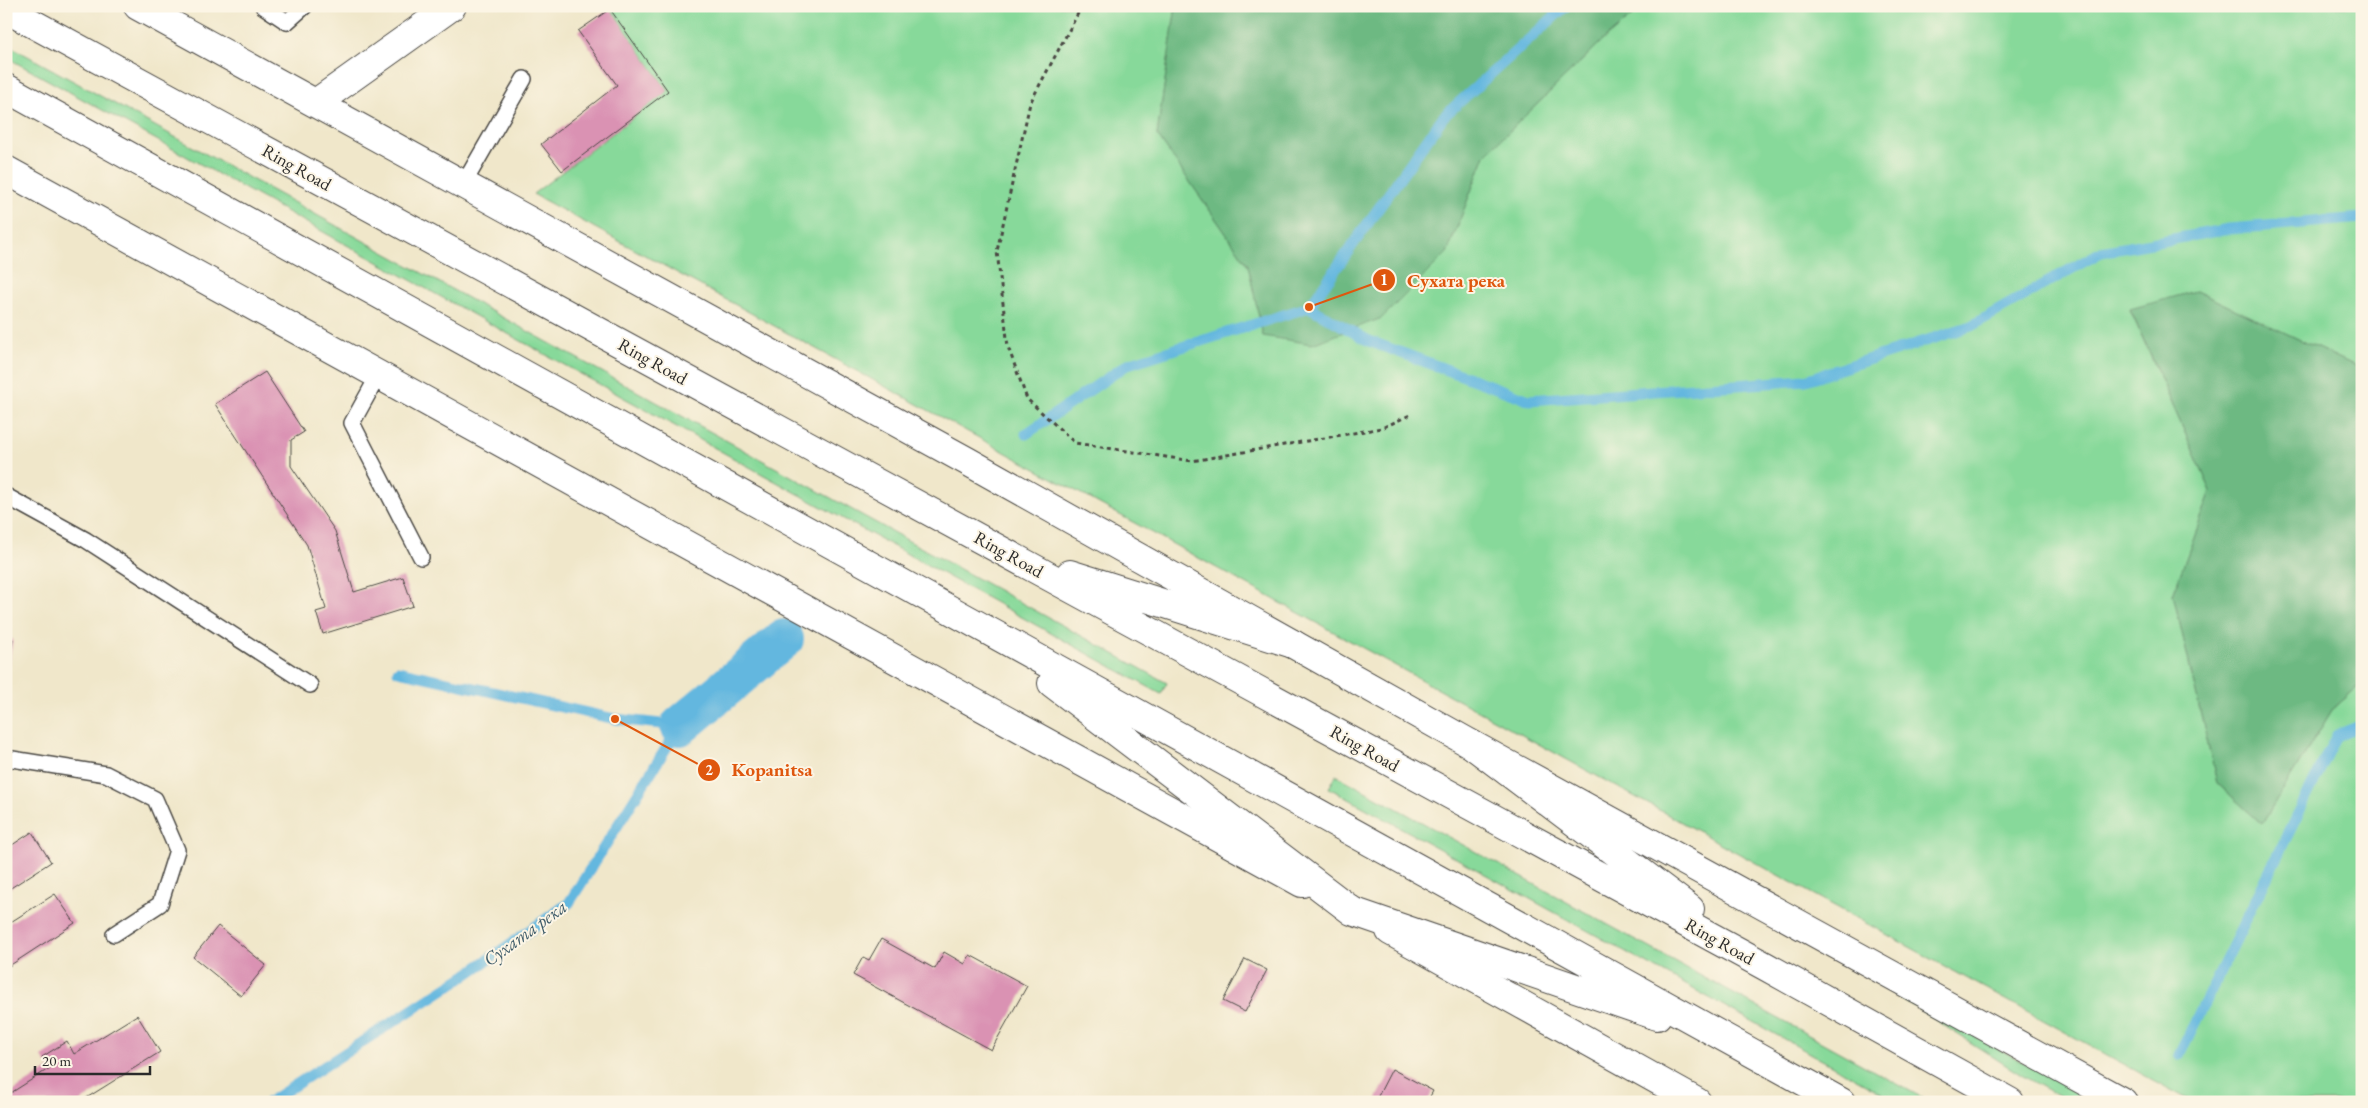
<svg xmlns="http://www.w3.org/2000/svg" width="2368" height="1108" font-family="'EB Garamond',serif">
	<rect width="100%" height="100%" fill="#fcf5e5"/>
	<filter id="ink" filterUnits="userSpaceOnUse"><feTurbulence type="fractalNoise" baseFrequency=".02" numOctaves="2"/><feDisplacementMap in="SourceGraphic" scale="10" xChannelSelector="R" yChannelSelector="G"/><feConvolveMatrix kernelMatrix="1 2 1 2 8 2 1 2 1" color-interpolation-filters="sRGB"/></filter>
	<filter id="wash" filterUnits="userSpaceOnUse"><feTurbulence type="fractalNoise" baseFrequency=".0096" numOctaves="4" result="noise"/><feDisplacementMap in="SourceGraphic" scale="20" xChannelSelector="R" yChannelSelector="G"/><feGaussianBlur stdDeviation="1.12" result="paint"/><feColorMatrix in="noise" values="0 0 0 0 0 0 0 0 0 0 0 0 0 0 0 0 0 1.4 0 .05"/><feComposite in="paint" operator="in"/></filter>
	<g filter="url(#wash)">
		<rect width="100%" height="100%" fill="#f0e7ca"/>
		<!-- green -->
		<path fill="#87d99a" stroke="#598262" d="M609,6H1176L1157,135L1248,265L1263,336L1447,253L1485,155L1603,40L1644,6H2362V369L2196,291L2130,310L2211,491L2173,594L2217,783L2262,824L2332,710L2362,683V1102H2193L533,194L668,91Z
			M6,44L1167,683L1161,694L6,57Z
			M1336,775L1930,1102H1898L1329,788Z
			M1871,979L2096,1102H2070L2023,1076Z"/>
		<!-- forest -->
		<path fill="#6db982" stroke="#4c7256" d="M1176,6H1644L1603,40L1485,155L1447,253L1382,318L1312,344L1263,336L1248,265L1157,135Z
			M2196,291L2362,369V683L2332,710L2262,824L2217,783L2173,594L2211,491L2130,309Z"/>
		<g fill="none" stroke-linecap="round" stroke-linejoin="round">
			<!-- stream -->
			<path stroke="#63b7df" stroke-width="11" d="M1309,307L1369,341L1529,400L1806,380L1971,326L2101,252L2229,229L2362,218
				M1026,434L1128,364L1309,307L1443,117L1566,6
				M2179,1055L2337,735L2362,725
				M269,1102L469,973L569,903L680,726L615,719L398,671"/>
			<!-- canal -->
			<path stroke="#63b7df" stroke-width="40" d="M680,726L784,639"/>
		</g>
		<g id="blocks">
			<!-- building -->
			<path fill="#da92b3" d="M610,9L668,91L562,171L541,144L617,85L578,31Z
				M265,372L304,432L291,440V466L335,531L354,592L403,577L413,606L323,634L316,612L326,609L307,545L215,404Z
				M6,638L13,639L7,674H6Z
				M32,832L51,862L6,891V849Z
				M55,894L75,923L6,968V925Z
				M218,926L266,965L241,996L193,957Z
				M881,939L935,969L944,952L965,964L970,955L1027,986L991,1050L853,975L863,957L869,960Z
				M1245,959L1267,970L1245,1012L1223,1001Z
				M137,1015L160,1052L80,1102H6V1096L50,1068L42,1057L67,1041L74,1054Z
				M1392,1069L1433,1091L1427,1102H1375Z"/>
		</g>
	</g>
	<g filter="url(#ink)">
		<use href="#blocks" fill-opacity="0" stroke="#494743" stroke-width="1"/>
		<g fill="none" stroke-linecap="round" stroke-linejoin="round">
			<defs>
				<path id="lane" d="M263,6L287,22L305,6
					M463,185L524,79
					M378,376L352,423L421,557
					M6,496L86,540L310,685
					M6,758L106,774L155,799L177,850L160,904L114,934"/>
				<path id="street" d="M138,6L967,461L1471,744L2123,1102
					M6,170L1302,883
					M1390,931L1697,1102"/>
				<path id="secondary" d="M316,103L452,6"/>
				<path id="highway" d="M6,9L1765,966L2010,1102
					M6,88L1841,1102
					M1070,574L1293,644
					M1052,683L1352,911L1657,1016
					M1471,744L1690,909"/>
			</defs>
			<!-- lane casing -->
			<use href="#lane" stroke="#494743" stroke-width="18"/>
			<!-- street casing -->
			<use href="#street" stroke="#494743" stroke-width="30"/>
			<!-- secondary casing -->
			<use href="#secondary" stroke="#494743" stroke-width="30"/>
			<!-- highway casing -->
			<use href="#highway" stroke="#494743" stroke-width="30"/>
			<!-- path -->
			<path stroke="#494743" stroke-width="3" stroke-dasharray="4 4" stroke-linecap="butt" d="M1082,6L1030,103L997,251L1008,347L1027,399L1075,443L1192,461L1382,428L1410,415"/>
			<!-- lane -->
			<use href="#lane" stroke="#fff" stroke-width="15"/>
			<!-- street -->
			<use href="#street" stroke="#fff" stroke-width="28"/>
			<!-- secondary -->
			<use href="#secondary" stroke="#fff" stroke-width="28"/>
			<!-- highway -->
			<use href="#highway" stroke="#fff" stroke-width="28"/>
		</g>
	</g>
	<g text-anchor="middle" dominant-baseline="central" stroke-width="4" stroke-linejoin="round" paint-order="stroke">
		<!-- street labels -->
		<g font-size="18" fill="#2b2b2b" stroke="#fcf5e5">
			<text transform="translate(297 167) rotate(29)">Ring Road</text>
			<text transform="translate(653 361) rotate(29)">Ring Road</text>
			<text transform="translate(1009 554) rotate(29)">Ring Road</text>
			<text transform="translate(1365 748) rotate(29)">Ring Road</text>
			<text transform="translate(1720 941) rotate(29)">Ring Road</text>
		</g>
		<!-- water labels -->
		<g font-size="19" font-style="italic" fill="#3f5c6a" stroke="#fcf5e5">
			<text transform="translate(525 933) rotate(-36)">Сухата река</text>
		</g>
	</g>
	<!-- callouts -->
	<path fill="none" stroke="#df570e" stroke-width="2" d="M1309 307L1384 280M615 719L709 770"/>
	<g fill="#df570e" stroke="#fcf5e5" stroke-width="2">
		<circle cx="1309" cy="307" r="5"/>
		<circle cx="615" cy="719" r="5"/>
		<circle cx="1384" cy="280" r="12"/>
		<circle cx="709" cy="770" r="12"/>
	</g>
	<g font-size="15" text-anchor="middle" font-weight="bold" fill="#fff">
		<text x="1384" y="285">1</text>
		<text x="709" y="775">2</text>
	</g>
	<g font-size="19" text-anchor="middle" font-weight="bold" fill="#df570e" stroke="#fcf5e5" stroke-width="4" stroke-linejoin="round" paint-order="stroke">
		<text x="1456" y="287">Сухата река</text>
		<text x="772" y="776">Kopanitsa</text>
	</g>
	<!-- margin -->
	<rect width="2368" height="1108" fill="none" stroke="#fcf5e5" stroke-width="25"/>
	<!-- scale -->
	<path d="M35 1066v8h115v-8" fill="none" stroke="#2b2b2b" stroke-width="2.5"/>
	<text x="42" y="1066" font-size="15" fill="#2b2b2b" stroke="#fcf5e5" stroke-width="4" paint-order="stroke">20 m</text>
</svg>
